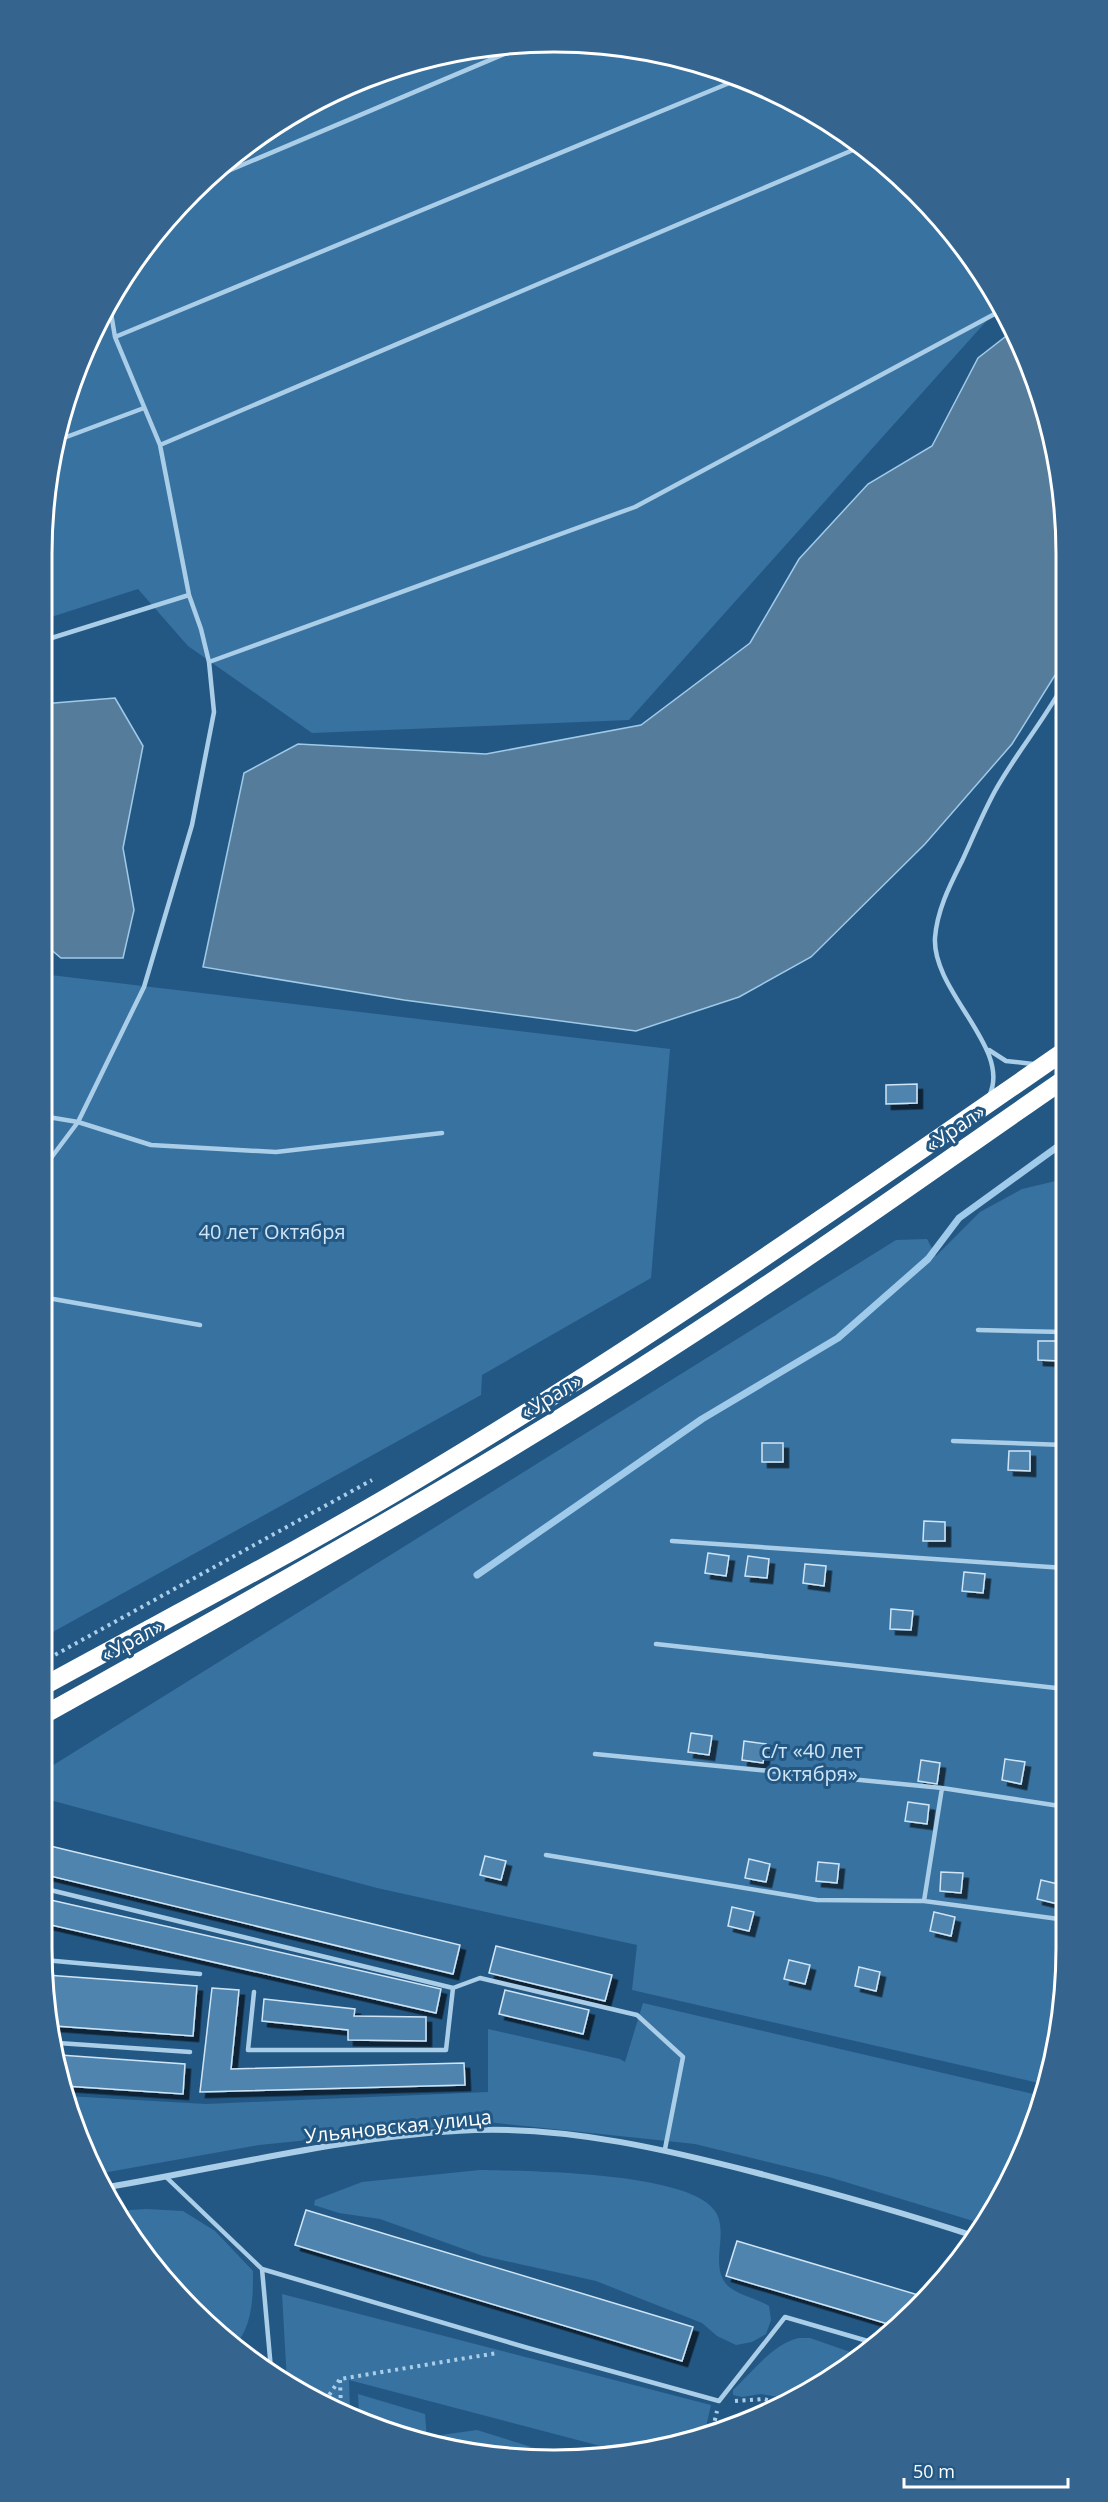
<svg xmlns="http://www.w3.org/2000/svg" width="1108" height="2502" font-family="'Open Sans',sans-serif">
	<defs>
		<filter id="shadow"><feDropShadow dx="5.5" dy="5.5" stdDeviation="0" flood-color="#0009"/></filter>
	</defs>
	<rect width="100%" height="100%" fill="#235884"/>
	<!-- green -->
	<path fill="#3772a1" d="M521,43L621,46L719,69L839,128L939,217L999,307L629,720L312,733L188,646L138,589L42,620V554L69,389L111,298L169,216L243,148L328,95L422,59Z
		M42,974L670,1049L651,1278L482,1375L481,1395L42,1638Z
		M1064,1179L1066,1948L1043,2084L632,1990L637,1945L377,1888L50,1800L47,1769L896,1240L927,1239L936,1256L980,1212L1022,1189Z
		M643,2003L1042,2096C1035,2133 1005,2193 983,2224L829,2177L695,2144L487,2122L259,2145L97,2174L69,2113L67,2096L206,2104L488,2092V2029L620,2059L625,2062Z
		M480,2170C527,2171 689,2172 715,2211C730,2233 708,2266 728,2286C740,2296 756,2298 769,2306L771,2320L766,2334L752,2342L736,2345L717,2336L702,2323L596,2281L483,2256L380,2219L339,2213L314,2205L315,2200L362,2182Z
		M146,2209L183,2211L215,2231L253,2271C253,2295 253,2322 238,2342L169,2285L115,2211Z
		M282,2294L711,2405L705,2431L654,2450L627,2453L349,2380L350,2411L298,2391L287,2382Z
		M799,2338H810L856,2354L810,2392L791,2399L761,2394L742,2397L733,2395V2390C752,2372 774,2343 799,2338Z
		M358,2394L425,2414L427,2440L359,2414Z
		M477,2430L557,2455L558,2460L454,2450L435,2443L434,2436Z"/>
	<!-- water -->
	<path fill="#567c9b" stroke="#9fcae9" stroke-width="1.5" d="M1014,330L1062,487V664L1012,744L925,844L811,957L739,997L636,1031L404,1000L203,967L244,773L298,744L486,754L641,725L750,643L799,559L868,484L932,446L978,358Z
		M115,698L143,746L123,848L134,910L123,958H61L42,942V704Z"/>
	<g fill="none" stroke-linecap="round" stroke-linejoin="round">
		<!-- stream -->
		<path stroke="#9fcae9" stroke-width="7" d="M477,1575L702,1419L838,1338L928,1259L959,1218L1064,1142"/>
	</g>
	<!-- building -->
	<path fill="#5084ae" stroke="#cfe5f6" stroke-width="1.5" filter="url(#shadow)" d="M917,1084V1103L886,1104V1085Z
		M1057,1299H1064V1318H1056Z
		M1038,1341H1060V1361L1038,1360Z
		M762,1443H783V1462H762Z
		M1009,1451H1030V1471L1008,1470Z
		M924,1521L945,1522V1541H923Z
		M708,1553L729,1556L726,1576L705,1573Z
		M748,1556L769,1559L767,1578L745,1576Z
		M805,1564L826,1566L824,1586L803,1583Z
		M964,1572L985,1574L983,1593L962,1591Z
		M1059,1580L1065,1581V1600H1057Z
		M891,1609L913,1611L911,1630L890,1629Z
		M691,1733L712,1736L709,1755L688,1752Z
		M744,1741L766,1744L763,1763L742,1760Z
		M1005,1759L1025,1762L1021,1784L1002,1780Z
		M921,1760L940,1763L937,1784L918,1781Z
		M908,1802L929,1805L927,1824L905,1821Z
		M42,1844L460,1945L453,1974L42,1874Z
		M485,1856L506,1861L501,1880L480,1875Z
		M749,1859L770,1864L766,1882L745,1878Z
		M818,1862L839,1864L837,1883L816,1881Z
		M941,1872L963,1873L961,1893L940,1891Z
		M1041,1880L1062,1885L1058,1904L1037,1899Z
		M42,1898L441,1989L436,2013L42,1923Z
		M732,1907L754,1912L749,1931L728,1926Z
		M934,1912L955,1917L951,1936L930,1931Z
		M496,1946L612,1975L605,2001L489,1973Z
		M789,1960L810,1965L805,1984L784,1979Z
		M859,1967L880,1972L876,1991L855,1986Z
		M46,1975L197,1986L193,2036L55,2026Z
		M212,1988L239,1990L231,2069L464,2063L465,2085L200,2092Z
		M505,1990L589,2010L583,2034L499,2014Z
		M264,1999L355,2009L354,2016L426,2017V2041L348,2040V2030L262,2021Z
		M60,2055L185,2064L183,2094L65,2086Z
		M306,2210L693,2327L682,2361L295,2245Z
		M737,2241L925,2297L891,2325L838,2309L726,2276Z"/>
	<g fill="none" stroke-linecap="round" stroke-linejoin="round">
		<!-- path -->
		<path stroke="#abcee8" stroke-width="4" stroke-dasharray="3 4.5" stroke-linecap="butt" d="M42,1662L372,1480
			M340,2380L341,2408
			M325,2401L340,2379L497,2353
			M735,2401L764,2399L778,2403
			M713,2428L717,2411"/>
		<!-- lane -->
		<path stroke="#abcee8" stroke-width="4.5" d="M209,179L530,43
			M115,337L739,79
			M61,439L144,408
			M160,445L860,147
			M42,641L189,595
			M209,662L635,507L1002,310
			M989,1050L1006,1061L1033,1064
			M989,1096C1013,1049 932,992 935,938C937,910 950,885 962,861C973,837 983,813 995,791C1015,755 1042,723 1062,687
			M42,1116L78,1122L151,1145L276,1152L442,1133
			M42,1170L78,1122L144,987L192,825L214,712L209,662L201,629L189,595L160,445L115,337L109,301
			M42,1297L200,1325
			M978,1330L1064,1332
			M953,1441L1064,1445
			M672,1541L1065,1568
			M656,1644L1065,1689
			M595,1754L942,1788L1066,1807
			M546,1855L817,1900L924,1901L1066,1920
			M42,1888L453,1988L480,1978L637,2015L683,2057L665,2149
			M924,1901L942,1788
			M44,1960L200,1974
			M254,1992L248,2050H446L453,1988
			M58,2043L190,2052
			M166,2177L262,2269L271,2369
			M262,2269L528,2348L719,2401L785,2317L871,2342"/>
		<!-- street -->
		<path stroke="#abcee8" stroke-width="6" d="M103,2188C226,2167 350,2135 475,2130C572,2127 668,2150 761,2174C833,2193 904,2213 974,2236"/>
		<!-- highway -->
		<path stroke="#fff" stroke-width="18" d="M42,1687C173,1615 306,1547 433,1470C650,1340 856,1195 1063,1052
			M42,1716C255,1597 469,1479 674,1346C806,1261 934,1169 1063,1080"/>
	</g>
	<g text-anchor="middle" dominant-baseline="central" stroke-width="6" stroke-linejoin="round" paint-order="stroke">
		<!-- street labels -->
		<g font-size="20" fill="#fff" stroke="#235884">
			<text transform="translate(955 1128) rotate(-35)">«Урал»</text>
			<text transform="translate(551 1396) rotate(-32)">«Урал»</text>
			<text transform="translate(132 1640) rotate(-29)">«Урал»</text>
			<text transform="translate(398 2126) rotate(-6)">Ульяновская улица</text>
		</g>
		<!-- park labels -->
		<g font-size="20" fill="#cfe5f6" stroke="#235884">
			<text x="272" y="1231">40 лет Октября</text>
			<text x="812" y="1750">с/т «40 лет<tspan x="812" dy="23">Октября»</tspan></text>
		</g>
	</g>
	<!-- crop -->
	<path d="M0 0H1108V2502H0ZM554 52H554A502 502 0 0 1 1056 554V1948A502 502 0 0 1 554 2450H554A502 502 0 0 1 52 1948V554A502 502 0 0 1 554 52Z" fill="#35658e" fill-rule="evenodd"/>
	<path fill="none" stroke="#fff" stroke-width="3" d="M554 52H554A502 502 0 0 1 1056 554V1948A502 502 0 0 1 554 2450H554A502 502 0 0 1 52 1948V554A502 502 0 0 1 554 52Z"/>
	<!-- scale -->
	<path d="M904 2478v9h164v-9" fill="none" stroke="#ffffff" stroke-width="3"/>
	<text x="913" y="2478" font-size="18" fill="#ffffff" stroke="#235884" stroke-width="4.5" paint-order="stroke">50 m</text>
</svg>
